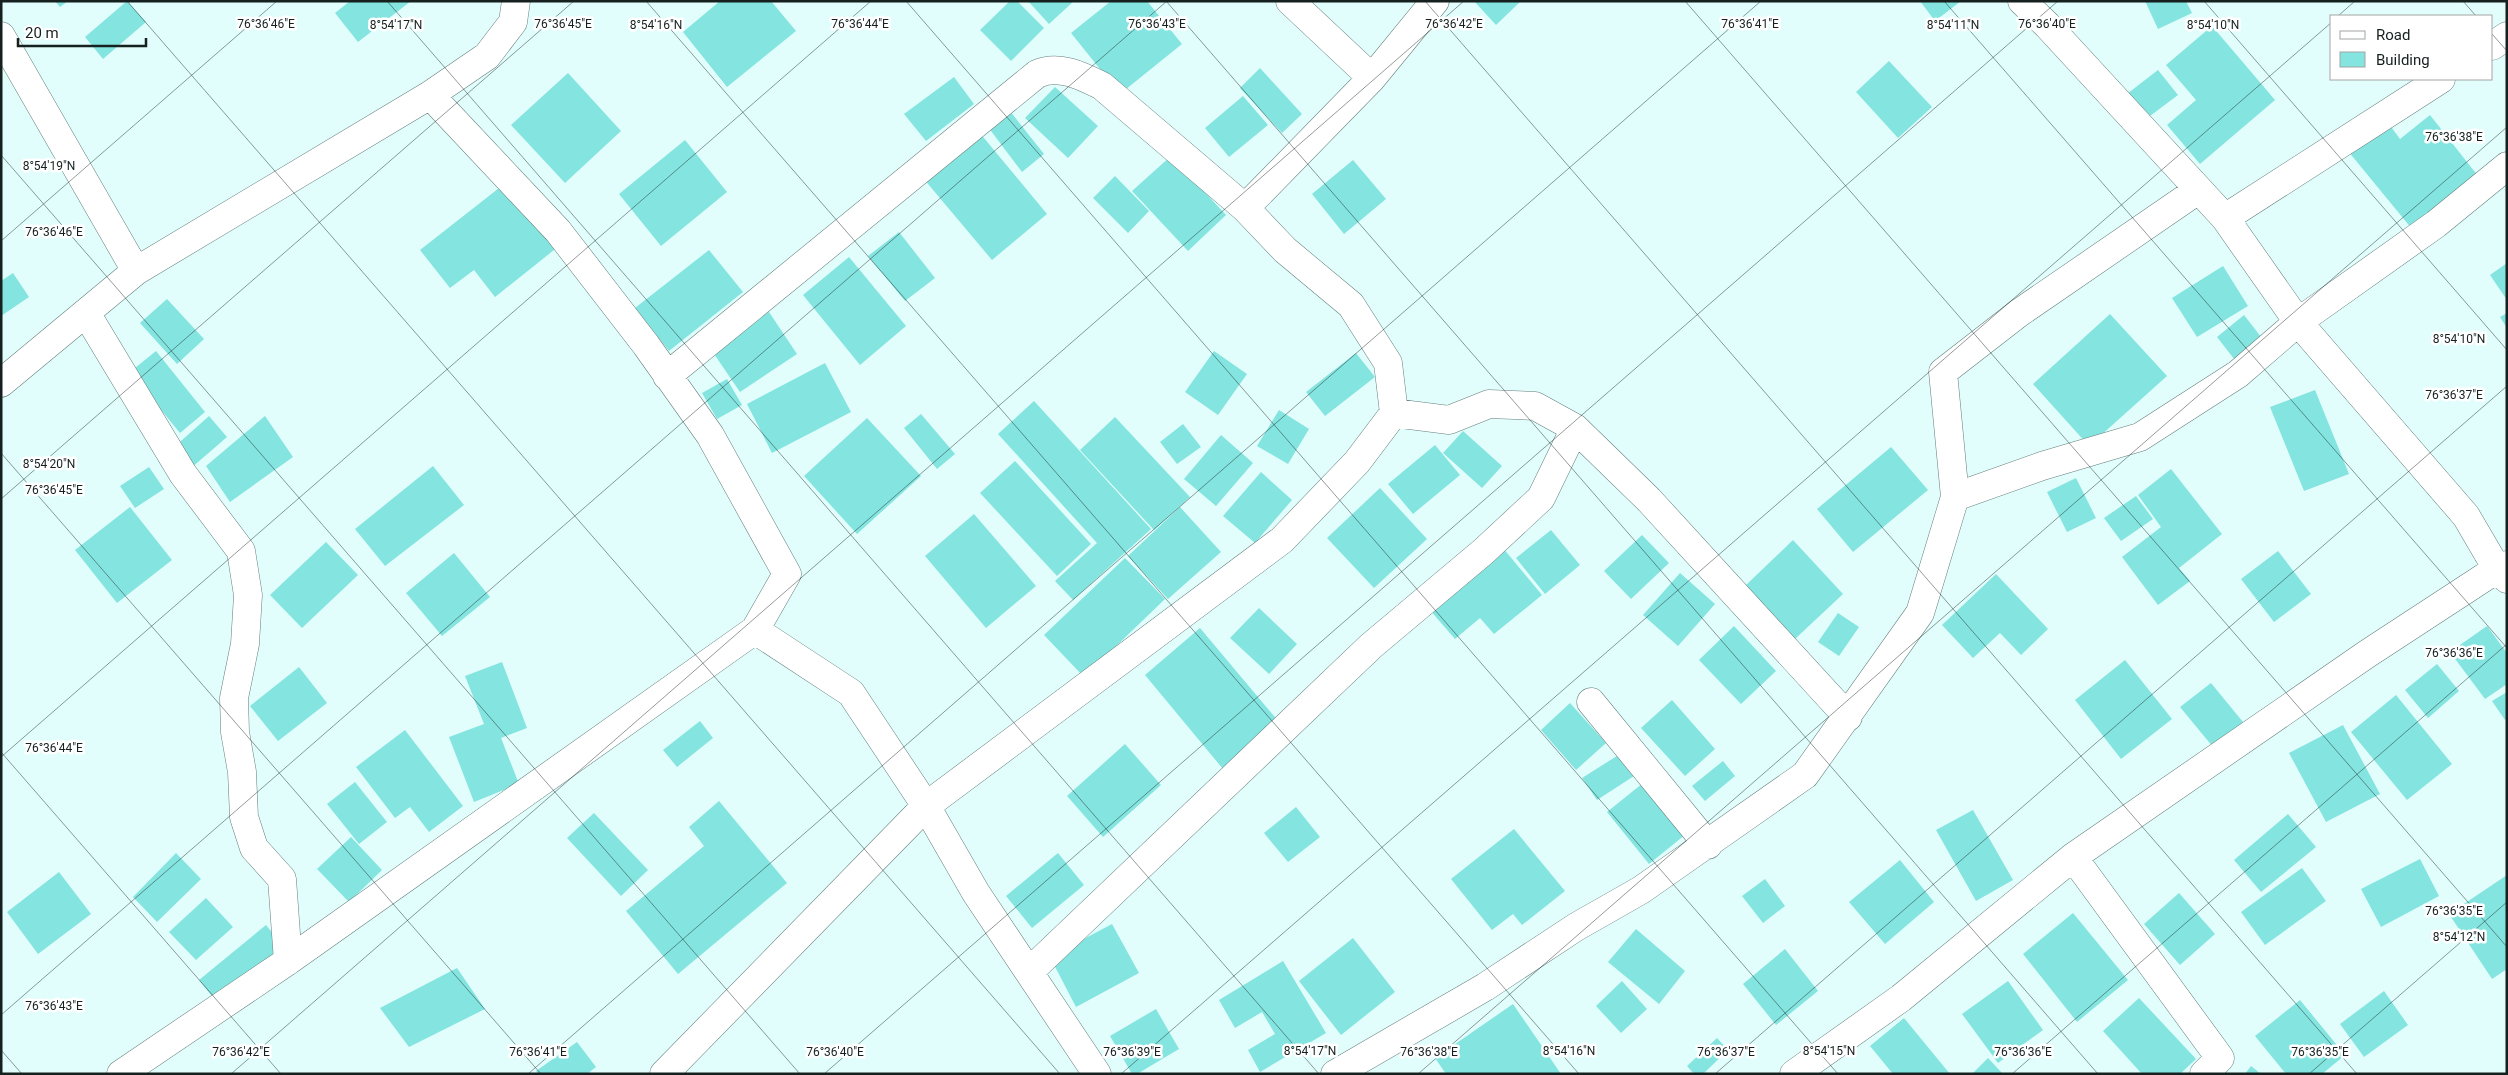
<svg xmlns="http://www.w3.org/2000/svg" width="2508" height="1075" font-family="Roboto,sans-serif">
	<rect width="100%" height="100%" fill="#e1fefc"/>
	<!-- building -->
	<path fill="#84e4df" d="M55,1H68L60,7Z
		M127,1L146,22L103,59L85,37Z
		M350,1H411L358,42L335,13Z
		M720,1H771L796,31L727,87L683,32Z
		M1010,1H1017L1044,28L1011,61L980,30Z
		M1028,1H1074L1049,24Z
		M1111,1H1147L1182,44L1120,94L1071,33Z
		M1474,1H1521L1496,25Z
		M1920,1H1961L1935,21Z
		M2145,1H2186L2192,13L2158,29Z
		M2212,26L2275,100L2200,164L2167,125L2196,100L2166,65Z
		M1889,61L1932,107L1898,138L1856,92Z
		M1260,68L1302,114L1282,133L1240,88Z
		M2158,70L2178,95L2142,122L2123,97Z
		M568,73L621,131L565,183L511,125Z
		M954,77L974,104L926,141L904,114Z
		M1055,87L1098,126L1068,158L1025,118Z
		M1243,96L1268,125L1229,157L1205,128Z
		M1006,106L1044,154L1022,172L985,123Z
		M2430,115L2478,176L2412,229L2348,151L2386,120L2400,139Z
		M979,132L1047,214L992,260L923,178Z
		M685,140L727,192L661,246L619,194Z
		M1171,156L1226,215L1188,251L1132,191Z
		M1353,160L1386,199L1344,234L1312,194Z
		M1115,176L1149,211L1128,233L1093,198Z
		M508,181L559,246L495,297L474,270L450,288L420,250Z
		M899,232L935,278L905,301L868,256Z
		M709,250L743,292L669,351L635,308Z
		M849,257L906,326L860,365L803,295Z
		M2507,263V300L2490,275Z
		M2223,266L2248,306L2197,337L2172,298Z
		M13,273L29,297L1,316V281Z
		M167,299L204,339L177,364L140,323Z
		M769,312L797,354L740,392L712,351Z
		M2507,313V328L2500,317Z
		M2110,314L2167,376L2089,446L2033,384Z
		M2244,315L2265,342L2238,364L2217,337Z
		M156,351L205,412L180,433L130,372Z
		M1214,351L1247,374L1218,415L1185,392Z
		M1356,353L1375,377L1325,416L1306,392Z
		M825,363L851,412L772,453L747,404Z
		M727,379L742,405L717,419L702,393Z
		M2315,390L2349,474L2304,491L2270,407Z
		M1034,401L1151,529L1073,600L1055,581L1097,543L998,434Z
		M1279,410L1309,429L1288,464L1257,446Z
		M921,414L955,454L937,469L904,428Z
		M209,416L227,437L190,469L172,449Z
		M265,416L293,457L230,502L206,466Z
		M1115,417L1190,497L1154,530L1080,450Z
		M867,418L921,476L857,534L804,476Z
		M1183,424L1201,447L1177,464L1160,442Z
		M1463,431L1502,466L1482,488L1443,453Z
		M1221,435L1253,463L1216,506L1184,479Z
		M1435,445L1460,475L1413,514L1388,484Z
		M1891,447L1928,490L1853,552L1817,509Z
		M1015,461L1091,544L1057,576L980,493Z
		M433,466L464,505L385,566L355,529Z
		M149,467L164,489L135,508L120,486Z
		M2171,469L2222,534L2179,568L2190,581L2158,605L2122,557L2161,527L2138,495Z
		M1261,472L1292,500L1255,543L1223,516Z
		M2076,478L2096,518L2067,532L2047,492Z
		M1380,488L1427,539L1374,588L1327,538Z
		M2136,496L2153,519L2121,541L2104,518Z
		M130,507L172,560L117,603L75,550Z
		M1180,507L1221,552L1168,599L1128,556Z
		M974,514L1036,586L986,628L925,556Z
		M1551,530L1580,565L1545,594L1516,558Z
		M1642,535L1669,563L1631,599L1604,571Z
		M1793,540L1843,594L1795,639L1745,586Z
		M326,542L358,575L302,628L270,595Z
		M1503,548L1542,595L1494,634L1480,618L1455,639L1429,609Z
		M2278,551L2311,594L2274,622L2241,579Z
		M454,553L490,597L442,636L406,593Z
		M1125,558L1165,599L1084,677L1044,635Z
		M1680,573L1715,604L1678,646L1643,615Z
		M1996,574L2048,629L2021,655L2000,633L1973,658L1942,625Z
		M1259,608L1297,644L1269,674L1230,638Z
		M1838,613L1859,627L1839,656L1818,642Z
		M1734,626L1776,671L1741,704L1699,660Z
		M2487,626L2507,653V684L2485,699L2450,652Z
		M1200,628L1279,722L1223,769L1145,675Z
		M2125,660L2172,719L2121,759L2075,700Z
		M502,662L527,728L501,738L519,784L474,802L449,737L484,724L465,676Z
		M2437,664L2459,691L2428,718L2405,690Z
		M299,667L327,703L278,741L250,706Z
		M2211,683L2243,722L2213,747L2180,707Z
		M2507,692V718L2505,720L2492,701Z
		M2396,695L2452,764L2407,800L2351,732Z
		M1672,700L1715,749L1685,776L1641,728Z
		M1570,703L1606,743L1576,770L1541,730Z
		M700,721L713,738L677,767L663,750Z
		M2343,725L2380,794L2326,822L2289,753Z
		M405,730L463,806L429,832L410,807L395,818L356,767Z
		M1125,744L1161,785L1103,837L1067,796Z
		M1620,754L1634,776L1597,800L1582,778Z
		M1723,761L1735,776L1705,801L1692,786Z
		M1648,779L1691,830L1649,864L1607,812Z
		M355,782L387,822L359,844L327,804Z
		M719,801L787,883L678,974L626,911L704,846L689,827Z
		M1296,807L1320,837L1288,862L1264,833Z
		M1973,810L2013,880L1976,901L1936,830Z
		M594,813L648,870L621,896L567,838Z
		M2288,814L2316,847L2261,892L2234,860Z
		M1514,829L1565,891L1522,925L1513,914L1492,930L1451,879Z
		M351,837L382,870L349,902L317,869Z
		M176,853L201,879L157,922L133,897Z
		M1058,853L1084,885L1032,928L1006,896Z
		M2420,859L2439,896L2381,927L2361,889Z
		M1900,860L1934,902L1885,944L1849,902Z
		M2302,868L2326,901L2265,945L2241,912Z
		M59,872L91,914L38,954L7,912Z
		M2507,875V969L2492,979L2449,914Z
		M1765,879L1785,906L1763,923L1742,896Z
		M2179,893L2215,934L2180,965L2144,924Z
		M206,898L233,927L196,960L169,932Z
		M2073,913L2128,980L2077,1022L2023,954Z
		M1112,924L1139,973L1076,1007L1050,957Z
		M266,925L292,957L225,1012L199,980Z
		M1636,929L1685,971L1659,1004L1608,962Z
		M1353,938L1395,992L1341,1035L1299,981Z
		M1785,949L1818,991L1776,1025L1743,984Z
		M1283,961L1326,1033L1260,1072L1248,1050L1275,1034L1262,1012L1235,1028L1219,1000Z
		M457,968L485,1009L409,1047L380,1008Z
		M1622,981L1647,1009L1621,1033L1596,1006Z
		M2008,981L2043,1030L1998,1063L1962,1014Z
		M2384,991L2408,1025L2364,1057L2340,1024Z
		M2139,998L2196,1059L2180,1074H2142L2103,1031Z
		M2300,1000L2345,1055L2322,1074H2286L2255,1036Z
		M1513,1004L1561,1074H1446L1435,1058Z
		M1156,1009L1179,1049L1137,1074H1132L1110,1036Z
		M1904,1018L1950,1074H1893L1870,1046Z
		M1717,1038L1728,1050L1703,1074H1694L1687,1066Z
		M577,1042L596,1067L587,1074H538L536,1071Z
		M1988,1058L2003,1074H1972Z
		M2251,1066L2261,1074H2245Z"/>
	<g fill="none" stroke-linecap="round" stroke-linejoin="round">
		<defs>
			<path id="minor" d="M1290,1L1372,78
				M2022,1L2047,25L2225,218L2298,322L2466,516L2497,569L2507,579
				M1,36L136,271
				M2492,46L2507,36
				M430,95L558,231L646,345L710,435L787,574L755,630L851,693L926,806L976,893L1097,1074
				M2225,218L2441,79
				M86,313L183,474L241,551L248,595L245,644L234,698L235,732L242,772L244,817L254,848L282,879L288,961
				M667,376L1037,74C1059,64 1082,76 1102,86L1245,208
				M1,383L136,271L430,95L487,56L513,22L516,1
				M1394,413L1449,420L1489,404L1535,406L1575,428L1649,500L1848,717
				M1955,497L1943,372L2019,313L2198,190
				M1591,702L1708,845
				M2073,857L2220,1058L2204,1074
				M1030,971L1371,646L1484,551L1541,498L1575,428
				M121,1074L288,961L755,630
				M664,1074L926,806L1282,540L1357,462L1394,413L1388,363L1351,305L1285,250L1245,208L1372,78L1435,1
				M1335,1074L1485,987L1576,927L1641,890L1805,775L1920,613L1955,497L2042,466L2140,437L2238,374L2298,322L2436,224L2507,166
				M1794,1074L1901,998L2073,857L2367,654L2497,569L2507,565"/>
		</defs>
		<!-- minor casing -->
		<use href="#minor" stroke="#657f7d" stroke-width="29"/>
		<!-- minor -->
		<use href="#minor" stroke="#fff" stroke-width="28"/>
	</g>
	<!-- ticks -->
	<path fill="none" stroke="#15201f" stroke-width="1" stroke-opacity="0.45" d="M127,1L1060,1074M387,1L1319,1074M646,1L1579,1074M906,1L1838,1074M1166,1L2098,1074M1425,1L2357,1074M1685,1L2507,947M1944,1L2507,648M2204,1L2507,350M2463,1L2476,16M2338,16L2355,1M2492,34L2507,51M1,155L800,1074M1,241L277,1M1,453L541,1074M1,499L574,1M1,752L281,1074M1,757L871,1M1,1015L1167,1M1,1050L22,1074M231,1074L1464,1M528,1074L1761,1M824,1074L2058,1M1121,1074L2332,22M1418,1074L2507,127M1715,1074L2507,386M2012,1074L2507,644M2309,1074L2507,902"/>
	<g font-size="12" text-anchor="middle" fill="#15201f" stroke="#fff" stroke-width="5" stroke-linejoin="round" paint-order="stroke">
		<text x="266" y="28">76°36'46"E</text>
		<text x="563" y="28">76°36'45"E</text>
		<text x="860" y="28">76°36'44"E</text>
		<text x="1157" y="28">76°36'43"E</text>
		<text x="1454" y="28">76°36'42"E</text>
		<text x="1750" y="28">76°36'41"E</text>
		<text x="2047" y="28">76°36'40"E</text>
		<text x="396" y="29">8°54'17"N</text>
		<text x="656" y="29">8°54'16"N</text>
		<text x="1953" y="29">8°54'11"N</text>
		<text x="2213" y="29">8°54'10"N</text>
		<text x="2454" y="141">76°36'38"E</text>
		<text x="49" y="170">8°54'19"N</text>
		<text x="54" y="236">76°36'46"E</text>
		<text x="2459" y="343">8°54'10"N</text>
		<text x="2454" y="399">76°36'37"E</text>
		<text x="49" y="468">8°54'20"N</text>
		<text x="54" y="494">76°36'45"E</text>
		<text x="2454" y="657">76°36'36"E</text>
		<text x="54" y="752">76°36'44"E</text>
		<text x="2454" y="915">76°36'35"E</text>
		<text x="2459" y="941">8°54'12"N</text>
		<text x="54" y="1010">76°36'43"E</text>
		<text x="1310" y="1055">8°54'17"N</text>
		<text x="1569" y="1055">8°54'16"N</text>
		<text x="1829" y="1055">8°54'15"N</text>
		<text x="241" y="1056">76°36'42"E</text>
		<text x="538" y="1056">76°36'41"E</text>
		<text x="835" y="1056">76°36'40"E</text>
		<text x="1132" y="1056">76°36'39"E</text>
		<text x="1429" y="1056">76°36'38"E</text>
		<text x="1726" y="1056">76°36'37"E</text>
		<text x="2023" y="1056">76°36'36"E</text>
		<text x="2320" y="1056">76°36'35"E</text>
	</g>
	<!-- border -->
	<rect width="2508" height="1075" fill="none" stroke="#15201f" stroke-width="5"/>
	<!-- legend -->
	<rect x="2330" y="15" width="162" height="65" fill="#ffffff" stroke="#a1a6a5"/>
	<rect x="2340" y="31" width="25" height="8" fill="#ffffff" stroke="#a1a6a5"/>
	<text x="2376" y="40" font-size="15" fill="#15201f">Road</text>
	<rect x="2340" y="52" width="25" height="15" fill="#84e4df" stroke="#a1a6a5"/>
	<text x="2376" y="65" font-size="15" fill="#15201f">Building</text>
	<!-- scale -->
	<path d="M18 38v8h128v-8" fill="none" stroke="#15201f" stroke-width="2.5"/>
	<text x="25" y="38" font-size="15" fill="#15201f" stroke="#ffffff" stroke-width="4" paint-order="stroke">20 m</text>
</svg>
